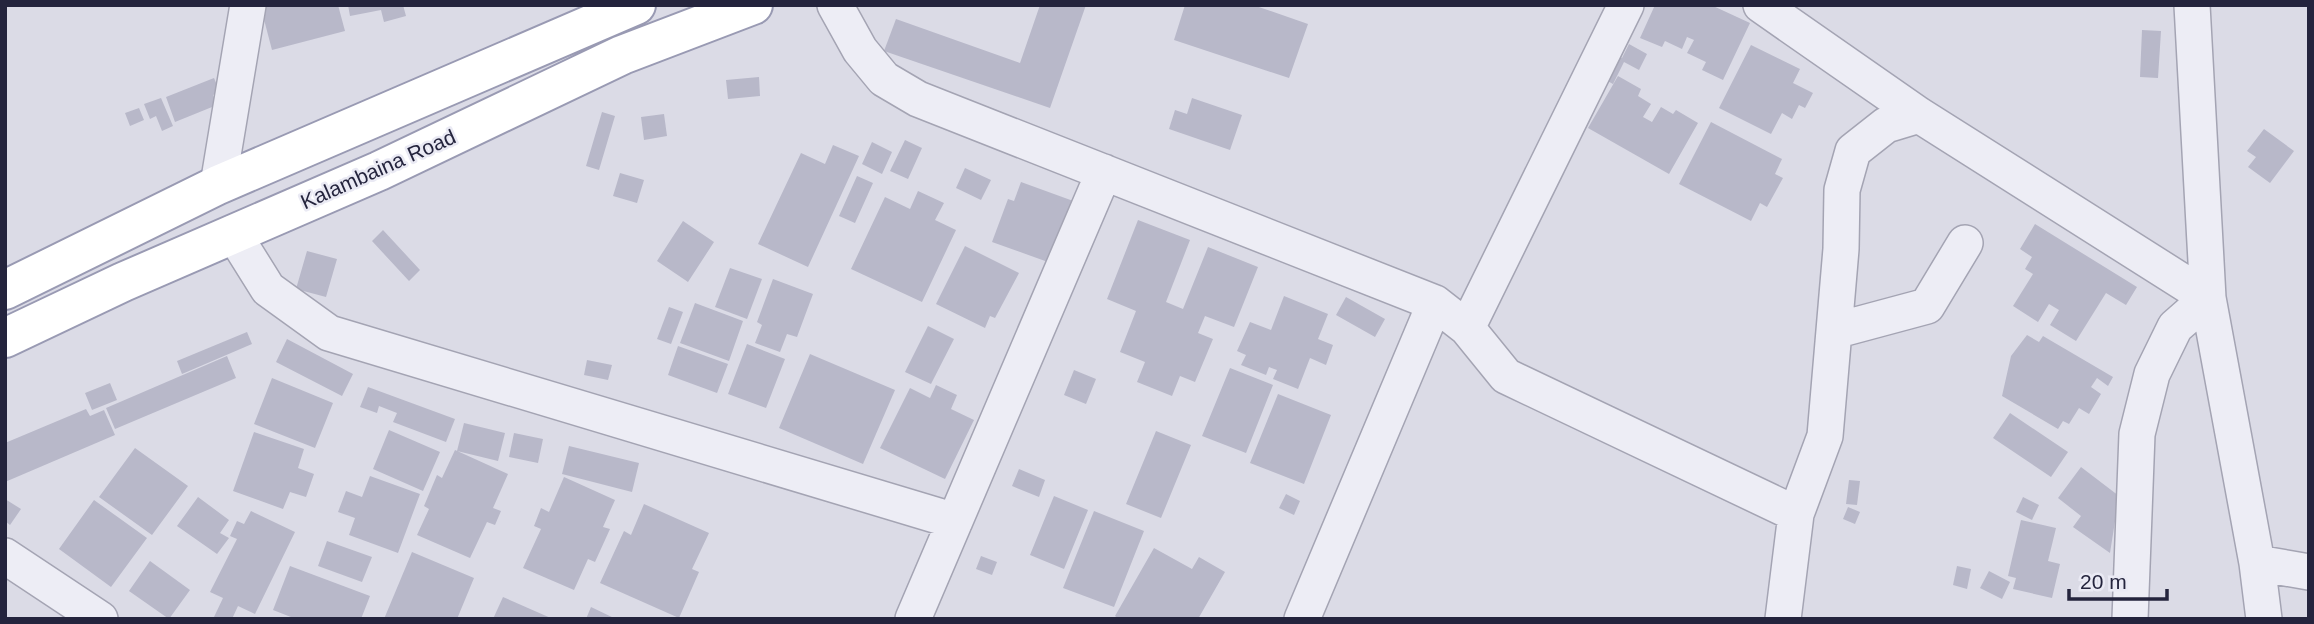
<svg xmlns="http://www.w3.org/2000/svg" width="2314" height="624" font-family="Arial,sans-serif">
	<rect width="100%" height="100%" fill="#dbdbe6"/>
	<!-- building -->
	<path fill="#b8b8c9" d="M271,5H338L345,31L272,50L261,8Z
		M348,5H403L406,16L384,22L381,10L350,16Z
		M1040,5H1086L1050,108L884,51L896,19L1020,63Z
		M1185,5H1253L1308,24L1289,78L1174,40Z
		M1655,5H1711L1750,23L1723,80L1702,70L1706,62L1687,53L1694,40L1687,37L1682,49L1665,41L1662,47L1640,38Z
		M2142,30L2161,31L2158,78L2140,77Z
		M1629,44L1647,54L1639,70L1624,62L1613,84L1602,78L1615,54L1622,58Z
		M1751,45L1800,69L1793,83L1813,93L1805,108L1799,105L1792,119L1782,113L1771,134L1719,108Z
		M1618,76L1641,89L1638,96L1651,104L1643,117L1652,122L1661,107L1673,114L1676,110L1698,123L1669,174L1588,128Z
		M759,77L760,96L728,99L726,80Z
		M214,78L220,92L213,95L217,105L175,122L166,97Z
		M161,98L173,126L162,131L156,116L150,119L144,104Z
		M1192,98L1242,115L1230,150L1169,129L1175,110L1187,114Z
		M139,108L144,120L130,126L125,113Z
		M602,112L615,116L599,170L586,166Z
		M664,114L667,136L644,140L641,117Z
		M1711,122L1782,159L1775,174L1783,178L1767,207L1760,203L1751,221L1679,184Z
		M2264,129L2294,151L2270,183L2248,167L2256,157L2247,151Z
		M905,140L922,148L908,179L890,171Z
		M872,142L892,152L882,174L862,164Z
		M833,145L859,156L808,267L758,244L801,153L825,164Z
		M965,168L991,180L981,200L956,188Z
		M620,173L644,180L637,203L613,196Z
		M857,176L873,183L855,223L839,216Z
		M1021,182L1076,202L1048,262L992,242L1008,199L1014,201Z
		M918,191L944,203L935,220L956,230L922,302L851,269L885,197L910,209Z
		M1138,220L1190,240L1166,302L1183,309L1208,247L1258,267L1234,327L1205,316L1198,333L1213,339L1195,382L1180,376L1172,396L1137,382L1145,362L1120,352L1136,311L1107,299Z
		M683,221L714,242L688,282L657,261Z
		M2035,224L2137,287L2126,305L2106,293L2076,341L2050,325L2059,310L2049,304L2038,322L2013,306L2033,274L2025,269L2032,257L2020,249Z
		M383,230L420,270L409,281L372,241Z
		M965,246L1019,273L995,318L990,316L985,328L936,304Z
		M307,251L337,259L326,297L296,289Z
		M730,268L762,279L747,319L715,307Z
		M773,279L813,294L797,337L787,334L780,352L755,343L762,325L757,322Z
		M1284,296L1328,314L1318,339L1333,345L1326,365L1310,358L1298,389L1273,379L1277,370L1269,367L1266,375L1241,365L1246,355L1237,351L1250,322L1271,330Z
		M1346,297L1385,319L1375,337L1336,315Z
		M695,303L743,321L729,361L680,343Z
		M669,307L683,312L671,344L657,339Z
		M928,326L954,339L931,384L905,372Z
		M247,332L252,344L182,374L177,361Z
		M2027,335L2039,342L2043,336L2113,377L2108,386L2097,378L2091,387L2101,394L2089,414L2079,408L2069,424L2063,421L2058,429L2002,396L2011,356Z
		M287,339L353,374L342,396L276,362Z
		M747,344L785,359L766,408L728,394Z
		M678,346L728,364L717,393L668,375Z
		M810,354L895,390L863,464L779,428Z
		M227,356L236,378L115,429L106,408Z
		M587,360L612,365L608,380L584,375Z
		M1230,368L1273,385L1246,453L1202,436Z
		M1074,370L1096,379L1086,404L1064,395Z
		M272,378L333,403L315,448L254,424Z
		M110,383L117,400L92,410L85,393Z
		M936,385L957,395L951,409L974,420L945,479L880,448L910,388L930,398Z
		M368,387L455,419L446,442L393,422L397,413L379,406L377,413L360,407Z
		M1278,394L1331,415L1304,484L1250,463Z
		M86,409L90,416L104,410L115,435L5,482V443Z
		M2010,413L2068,452L2051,477L1993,438Z
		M464,423L505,433L498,461L457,451Z
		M389,430L440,452L423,491L373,469Z
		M1156,431L1191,445L1161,518L1126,504Z
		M254,432L304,449L298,468L314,474L306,497L290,492L283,509L233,491Z
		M514,433L543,439L538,463L509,457Z
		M569,446L639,463L632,492L562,474Z
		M135,448L188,486L152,535L99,497Z
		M455,450L508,474L493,508L501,511L495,525L487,522L470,558L417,535L429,509L424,506L437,475L442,478Z
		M2081,467L2119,496L2110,553L2073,527L2081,516L2058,498Z
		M1019,469L1045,480L1039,497L1012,486Z
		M370,476L420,494L398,553L349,535L355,518L338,512L346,491L362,497Z
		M564,477L615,500L603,527L610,529L595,562L588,559L574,590L523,568L541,529L534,526L541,508L549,512Z
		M1849,480L1860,481L1857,505L1846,504Z
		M1286,494L1300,501L1294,515L1279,508Z
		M1054,496L1088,510L1064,569L1030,555Z
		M198,497L229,520L220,533L229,538L217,554L177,526Z
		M2023,497L2039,505L2032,520L2016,512Z
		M5,499L21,509L10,525L5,521Z
		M94,500L147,538L111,587L59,549Z
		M644,504L709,533L692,569L699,572L679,618L600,583L624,531L631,535Z
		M1848,507L1860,512L1855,524L1843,519Z
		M251,511L295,532L255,614L238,606L232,619H217L214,617L223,598L210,592L237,539L230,536L237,521L244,524Z
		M1094,511L1144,531L1114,607L1063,588Z
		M2021,520L2056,528L2048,561L2060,564L2052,598L2013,589L2016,578L2008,576Z
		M327,541L372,557L362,582L318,566Z
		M1154,548L1192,569L1199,557L1225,572L1198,619H1119L1115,616Z
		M412,552L474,578L457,619H384Z
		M981,556L997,562L992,575L976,569Z
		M150,561L190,590L169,619L129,591Z
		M290,566L370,596L361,619H296L273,610Z
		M1957,566L1971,569L1967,589L1953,585Z
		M1989,571L2010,582L2002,599L1980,588Z
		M503,597L553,619H493Z
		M591,607L616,619H586Z"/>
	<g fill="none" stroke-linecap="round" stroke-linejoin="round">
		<defs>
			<path id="minor" d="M835,5L860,50L884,79L918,99L1435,303L1467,328L1506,376L1796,514
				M1761,5L1919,115L2208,298L2175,327L2152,374L2137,434L2130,619
				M2192,5L2208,298L2257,563L2264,619
				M218,185L248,5
				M233,233L268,289L329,333L955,521
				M1467,328L1626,5
				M1834,331L1927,306L1965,243
				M5,556L100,619
				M2257,563L2309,572
				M913,619L1104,172
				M1302,619L1435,303
				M1783,619L1796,514L1825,436L1841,249L1842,190L1853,151L1886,125L1919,115"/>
			<path id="major" d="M5,290L218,185L636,5
				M5,338L123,282L379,171L622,55L753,5"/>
		</defs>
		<!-- minor casing -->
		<use href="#minor" stroke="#a4a4b3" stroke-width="38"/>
		<!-- major casing -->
		<use href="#major" stroke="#999ab3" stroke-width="42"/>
		<!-- minor -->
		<use href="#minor" stroke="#ededf5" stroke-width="35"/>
		<!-- major -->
		<use href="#major" stroke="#fff" stroke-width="38"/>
	</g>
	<g text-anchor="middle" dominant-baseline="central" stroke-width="5" stroke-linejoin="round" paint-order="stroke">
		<!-- street labels -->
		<g font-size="21" fill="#24243d" stroke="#eaeaf4">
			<text transform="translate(378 169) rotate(-24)">Kalambaina Road</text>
		</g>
	</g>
	<!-- border -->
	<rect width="2314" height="624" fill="none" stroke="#24243d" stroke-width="14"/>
	<!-- scale -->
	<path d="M2069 589v10h98v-10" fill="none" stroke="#24243d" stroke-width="3.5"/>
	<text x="2080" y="589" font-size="21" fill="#24243d" stroke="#eaeaf4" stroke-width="5" paint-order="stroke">20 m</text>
</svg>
